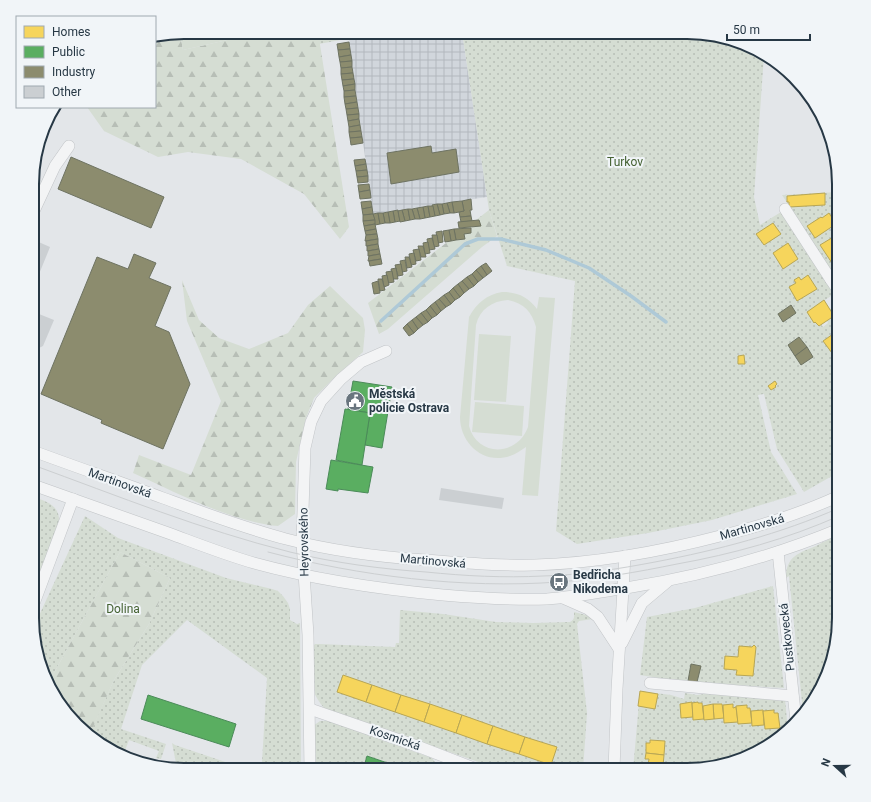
<svg xmlns="http://www.w3.org/2000/svg" width="871" height="802" viewBox="0 0 871 802" font-family="Roboto,sans-serif">
	<style>
		.industrial { fill: url(#industrial-grid) }
		.green { fill: url(#green-dots) }
		.forest { fill: url(#forest-firs) }
		.pitch { fill: #d5ddd3; fill-rule: evenodd }
		.homes { fill: #f6d55c; stroke: #b8a655 }
		.public { fill: #5aae61; stroke: #4b8b59 }
		.industry { fill: #8c8c6e; stroke: #6e7362 }
		.lines { fill: none; stroke-linecap: round; stroke-linejoin: round }
		.stream { stroke: #aec9d7; stroke-width: 3.5 }
		.building { fill: #cbcfd2 }
		.minor-casing { stroke: #c1c4c7; stroke-width: 12 }
		.minor { stroke: #f3f4f5; stroke-width: 11 }
		.tram { stroke: #cccfd1; stroke-width: 1 }
		.labels { text-anchor: middle; stroke-width: 4; stroke-linejoin: round; paint-order: stroke }
		.park-label { font-size: 12px; fill: #456233; stroke: #f1f5f8 }
		.poi-label { font-size: 12px; font-weight: bold; fill: #273845; stroke: #f1f5f8; text-anchor: start }
		.street-label { font-size: 12px; fill: #273845; stroke: #f1f5f8 }
		.rim { fill: none; stroke: #273845; stroke-width: 2 }
	</style>
	<defs>
		<pattern id="industrial-grid" width="8" height="8" patternUnits="userSpaceOnUse"><rect width="8" height="8" fill="#d1d6dc"/><path d="M0 4h8M4 0v8" fill="none" stroke="#b3b8be"/></pattern>
		<pattern id="green-dots" width="8" height="8" patternUnits="userSpaceOnUse"><rect width="8" height="8" fill="#d5ddd3"/><path d="M2 2h.1M6 6h.1" fill="none" stroke="#b7beb6" stroke-width="1.8" stroke-linecap="round"/></pattern>
		<pattern id="forest-firs" width="22" height="20" patternUnits="userSpaceOnUse"><rect width="22" height="20" fill="#d5ddd3"/><path d="M5 1l3.5 6h-7zM16 11l3.5 6h-7z" fill="#b7beb6"/></pattern>
	</defs>
	<rect width="100%" height="100%" fill="#e3e6e9"/>
	<path class="industrial" d="M383 32H462L487 197 373 214 349 42 350 38Z"/>
	<g class="green">
		<path d="M318 32H383L319 44Z"/>
		<path d="M462 32H697L755 48 764 55 754 197 760 225 781 212 834 294 807 312 814 322H815L819 326 821 324 823 327 828 323 827 321 834 316 830 309 839 303V472L804 492 777 449 764 394 758 395 771 452 797 494 712 520 648 533 577 544 556 531 575 281 507 266 489 210Z"/>
		<path d="M839 192V269L837 270 830 269 782 195Z"/>
		<path d="M33 497C47 501 60 506 59 522L33 594Z"/>
		<path d="M85 516 118 538 226 578 272 589 278 591 283 596 288 603 290 609V620L297 624 300 623 301 770H251L262 762 267 678 187 620 142 665 121 729 166 744 161 759 156 758 159 751 129 740 123 756 117 754 90 733 114 680 149 624 170 578 120 552 48 684 43 676 32 628V622L37 620Z"/>
		<path d="M839 535V618L823 685 803 712 789 576 786 578C786 556 799 553 816 546 823 542 831 538 839 535Z"/>
		<path d="M773 586 784 688 704 683 697 684 640 675 647 617 695 608Z"/>
		<path d="M400 610 443 614 496 622 533 623 570 622C575 619 574 617 574 612L586 615 593 619 579 621 577 624 587 713 583 770H515L499 764 493 767 325 709C307 689 311 674 311 649L315 644H319L395 647 396 643H399Z"/>
		<path d="M640 691 671 695 684 699 685 693 697 695 704 694 785 699 788 731 745 759 697 770H633Z"/>
		<path d="M320 721H329L432 758 435 762V768L439 770H312L313 726Z"/>
		<path d="M172 743 175 745 249 770H184L177 768Z"/>
	</g>
	<g class="forest">
		<path d="M263 32H318L349 227 340 239 304 194 241 159 188 152 158 157 104 131 87 107H155V37L180 33 183 50Z"/>
		<path d="M489 210 497 236 482 247 388 329 379 334 368 303Z"/>
		<path d="M182 280 199 320 219 338 249 349 288 333 308 305 330 286 363 318 365 330 363 352 336 376 314 398 306 418 296 462 295 514 278 526C232 522 175 492 133 473L139 455 191 475 221 401 187 321Z"/>
		<path d="M120 552 170 578 149 624 114 680 90 734 70 718 48 684Z"/>
	</g>
	<g class="pitch">
		<path d="M184 32H263L183 50 180 33Z"/>
		<path d="M502 292C518 292 528 297 537 309L539 297 555 298 538 496 522 495 526 447C521 450 516 454 510 456 483 465 460 443 460 417L469 317C477 303 486 295 502 292ZM508 300C524 303 532 312 536 327L528 427C517 457 477 457 469 426L476 325C480 309 492 301 508 300Z"/>
		<path d="M479 334 511 336 506 402 474 400Z"/>
		<path d="M475 402 524 406 522 436 472 432Z"/>
	</g>
	<g class="homes">
		<path d="M825 193V205L789 207V202H787V196Z"/>
		<path d="M829 213 836 224 815 238 807 226 821 217 822 218Z"/>
		<path d="M773 223 781 234 764 245 756 234Z"/>
		<path d="M835 236 839 241V258L838 256 831 261 832 263 820 245Z"/>
		<path d="M788 243 798 259 783 269 773 253Z"/>
		<path d="M808 275 817 289 797 301 789 287 796 283 794 280 799 277 801 280Z"/>
		<path d="M824 300 834 316 819 326 815 322 814 323 807 312Z"/>
		<path d="M839 330V348L832 353 823 341Z"/>
		<path d="M744 355 745 364H738V356Z"/>
		<path d="M775 381 777 384 775 386 776 387 771 390 768 386Z"/>
		<path d="M754 645 756 647 753 676 736 675 737 670 724 669 725 656 738 657 739 646 752 647Z"/>
		<path d="M343 675 372 685 366 702 337 692Z"/>
		<path d="M372 685 401 695 395 712 366 702Z"/>
		<path d="M640 691 658 694 655 709 638 706Z"/>
		<path d="M401 695 430 704 424 722 395 712Z"/>
		<path d="M692 702 693 717 681 718 680 704Z"/>
		<path d="M698 702V703H702L704 719 693 720 692 703Z"/>
		<path d="M430 704 462 715 456 733 424 722Z"/>
		<path d="M713 704H722L724 718 714 719Z"/>
		<path d="M713 704 714 719 704 720 703 706Z"/>
		<path d="M733 704V708L736 707 738 722 724 723 723 705Z"/>
		<path d="M747 705V708H750L752 723 738 724 736 706Z"/>
		<path d="M763 710 764 725 752 726 751 711Z"/>
		<path d="M774 710V713H778L780 728 765 729 763 711Z"/>
		<path d="M462 715 493 726 487 744 456 733Z"/>
		<path d="M493 726 525 737 519 754 487 744Z"/>
		<path d="M525 737 557 747 551 765 519 754Z"/>
		<path d="M650 740 665 741 664 755 646 753V743H650Z"/>
		<path d="M646 753 664 755 663 766 648 765 649 759H645Z"/>
		<path d="M648 765 663 766V770H648Z"/>
	</g>
	<g class="public">
		<path d="M353 381 392 387 382 448 365 445 370 413 348 409Z"/>
		<path d="M345 409 370 413 362 465 336 460Z"/>
		<path d="M331 460 373 467 368 493 338 489V491L326 489Z"/>
		<path d="M148 695 236 724 229 747 141 719Z"/>
		<path d="M367 756 408 770H363Z"/>
	</g>
	<g class="industry">
		<path d="M349 42 350 49 338 50 337 44Z"/>
		<path d="M350 49 351 55 339 57 338 50Z"/>
		<path d="M351 55 352 61 340 62 339 57Z"/>
		<path d="M352 61V67L341 68 340 62Z"/>
		<path d="M352 67 353 73 341 74V68Z"/>
		<path d="M353 73 354 79 342 80 341 74Z"/>
		<path d="M354 79 355 84 343 86 342 80Z"/>
		<path d="M355 84V90L344 91 343 86Z"/>
		<path d="M355 90 356 96 344 97V91Z"/>
		<path d="M356 96 357 102 345 104 344 97Z"/>
		<path d="M357 102 358 108 346 109 345 104Z"/>
		<path d="M358 108 359 114 347 115 346 109Z"/>
		<path d="M359 114V119L348 121 347 115Z"/>
		<path d="M359 119 360 125 349 127 348 121Z"/>
		<path d="M360 125 361 131 349 132V127Z"/>
		<path d="M361 131 362 137 350 138 349 132Z"/>
		<path d="M362 137 363 143 351 145 350 138Z"/>
		<path d="M431 146 432 153 456 149 459 172 391 184 387 153Z"/>
		<path d="M71 157 164 197 151 228 58 189Z"/>
		<path d="M365 159 366 164 355 166 354 160Z"/>
		<path d="M366 164 367 170 356 171 355 166Z"/>
		<path d="M367 170 368 176 357 177 356 171Z"/>
		<path d="M368 176V182L358 183 357 177Z"/>
		<path d="M369 184 370 190 359 192 358 185Z"/>
		<path d="M370 190 371 198 360 199 359 192Z"/>
		<path d="M471 199 472 210H470L471 216 460 217 459 212 464 211 462 201Z"/>
		<path d="M371 201 372 207 362 209 361 202Z"/>
		<path d="M462 201 464 211 454 213 452 202Z"/>
		<path d="M452 202 454 213H450L447 203Z"/>
		<path d="M447 203 450 213 444 214 442 204Z"/>
		<path d="M437 204H442L444 214 440 215Z"/>
		<path d="M437 204 440 215 435 216 432 205Z"/>
		<path d="M428 206 430 217 425 218 423 207Z"/>
		<path d="M428 206H433L435 216 430 217Z"/>
		<path d="M372 207 373 214 363 215 362 209Z"/>
		<path d="M423 207 425 218 420 219 417 208Z"/>
		<path d="M417 208 420 219H415L412 209Z"/>
		<path d="M408 209 410 220 405 221 402 210Z"/>
		<path d="M408 209H412L415 219 410 220Z"/>
		<path d="M398 210 400 221 395 222 393 211Z"/>
		<path d="M402 210 405 221 400 222 398 211Z"/>
		<path d="M393 211 395 222 390 223 388 212Z"/>
		<path d="M388 212 390 223H385L383 213Z"/>
		<path d="M378 213 380 224 375 225 373 214Z"/>
		<path d="M378 213H383L385 223 380 224Z"/>
		<path d="M373 214 375 220 363 221V215Z"/>
		<path d="M471 216 472 221 461 222 460 217Z"/>
		<path d="M375 220V224L364 226 363 221Z"/>
		<path d="M479 220 481 226 459 228 458 222Z"/>
		<path d="M375 224 376 229 365 231 364 226Z"/>
		<path d="M471 228V233L464 234 465 239 456 240 454 229Z"/>
		<path d="M376 229 377 234 366 235 365 231Z"/>
		<path d="M454 229 456 240 451 241 449 230Z"/>
		<path d="M449 230 451 241 445 242 443 231Z"/>
		<path d="M442 231 443 242 438 243 436 232Z"/>
		<path d="M377 234 378 239 365 241 366 235Z"/>
		<path d="M432 235H437L439 246 434 247Z"/>
		<path d="M432 238 435 249 429 250 427 239Z"/>
		<path d="M378 239V244L366 246V241Z"/>
		<path d="M428 242 430 253 425 254 423 243Z"/>
		<path d="M378 244 379 249 367 251V246Z"/>
		<path d="M418 246H423L426 257H421Z"/>
		<path d="M379 249 380 254 368 256V251Z"/>
		<path d="M419 249 421 260 416 261 413 250Z"/>
		<path d="M414 253 416 264 411 265 409 254Z"/>
		<path d="M134 254 156 263 149 278 171 287 155 326 169 332 190 384 163 449 101 423 102 420 41 394 97 257 128 269Z"/>
		<path d="M380 254 381 259 368 261 369 256Z"/>
		<path d="M405 257H409L412 267 407 268Z"/>
		<path d="M381 259 382 264 370 266 369 261Z"/>
		<path d="M405 260 407 271 402 272 400 261Z"/>
		<path d="M486 263 492 271 487 275 481 266Z"/>
		<path d="M401 264 403 275 398 276 395 265Z"/>
		<path d="M481 266 487 275 483 278 476 270Z"/>
		<path d="M396 268 398 279H393L391 269Z"/>
		<path d="M476 270 483 278 478 282 472 274Z"/>
		<path d="M392 271 394 282 388 283 386 272Z"/>
		<path d="M472 274 478 282 474 286 467 277Z"/>
		<path d="M387 275 389 285 384 287 382 276Z"/>
		<path d="M467 277 474 286 469 289 462 281Z"/>
		<path d="M378 279H382L385 290 380 291Z"/>
		<path d="M378 281 380 293 374 294 372 283Z"/>
		<path d="M462 281 469 289 464 293 458 284Z"/>
		<path d="M458 284 464 293 460 297 453 288Z"/>
		<path d="M453 288 460 297 455 300 449 292Z"/>
		<path d="M449 292 455 300 451 304 444 295Z"/>
		<path d="M444 295 451 304 446 307 439 299Z"/>
		<path d="M439 299 446 307 441 311 435 302Z"/>
		<path d="M435 302 441 311 437 315 430 306Z"/>
		<path d="M791 305 796 313 783 322 778 314Z"/>
		<path d="M430 306 437 315 432 318 426 310Z"/>
		<path d="M426 310 432 318 428 322 421 313Z"/>
		<path d="M421 313 428 322 423 325 416 317Z"/>
		<path d="M416 317 423 325 418 329 412 320Z"/>
		<path d="M412 320 418 329 414 333 407 324Z"/>
		<path d="M407 324 414 333 409 336 403 328Z"/>
		<path d="M799 337 807 347 795 356 788 345Z"/>
		<path d="M807 347 813 357 801 365 795 356Z"/>
		<path d="M691 664 701 666 697 682 688 681Z"/>
	</g>
	<g class="lines">
		<path class="stream" d="M381 321 465 244 478 239H501L546 250 589 268 631 296 666 322"/>
	</g>
	<g class="building">
		<path d="M34 240 50 247 35 284 34 283Z"/>
		<path d="M34 312 54 320 43 346 37 349 34 348Z"/>
		<path d="M441 488 504 498 502 509 439 500Z"/>
	</g>
	<g class="lines">
		<defs>
			<g id="minor">
				<path d="M35 209 55 166 69 146"/>
				<path d="M785 209 831 280"/>
				<path d="M839 275 831 280 839 292"/>
				<path d="M33 451C76 467 120 482 163 498 204 513 244 528 286 539 332 551 379 557 426 560 462 563 499 566 535 565 598 563 663 551 724 535 764 525 802 513 839 496"/>
				<path d="M33 485C79 501 125 518 171 534 198 544 226 555 254 563 316 580 379 589 443 595 478 598 513 600 547 599 574 597 600 592 626 588 701 576 769 558 839 529"/>
				<path d="M778 552 796 721"/>
				<path d="M563 598 588 609 598 617 619 649"/>
				<path d="M32 605 35 601 73 499"/>
				<path d="M622 643 642 603 667 582"/>
				<path d="M650 683 793 696"/>
				<path d="M310 709 417 746 479 770"/>
				<path d="M310 770 308 635 302 542 305 448 311 422 321 401 341 379 361 362 386 351"/>
				<path d="M614 770 617 689 625 556"/>
			</g>
		</defs>
		<use href="#minor" class="minor-casing"/>
		<use href="#minor" class="minor"/>
		<g class="tram">
			<path d="M33 465C118 496 202 530 290 552 335 563 381 569 426 572 465 576 504 578 543 576 581 575 618 569 655 562 718 550 780 534 839 508"/>
			<path d="M268 552C359 576 463 589 558 582 598 579 638 572 677 564 733 554 787 539 839 516"/>
		</g>
	</g>
	<defs>
		<symbol id="civic-disc" viewBox="-11 -11 22 22"><circle r="9.5" fill="#69757e" stroke="#f1f5f8"/><path d="M-.6-6.5H3V-4.5H.6V-3L4-1V1h2V6H-6V1h2V-1L-.6-3ZM-1.2 2.5V6h2.4V2.5Z" fill="#fff"/></symbol>
		<symbol id="bus-disc" viewBox="-11 -11 22 22"><circle r="9.5" fill="#69757e" stroke="#f1f5f8"/><path d="M-5-6H5V4H4V6H2V4H-2V6H-4V4H-5ZM-3.5-4V0h7V-4ZM-3.5 1.2v1.5H-2V1.2ZM2 1.2v1.5H3.5V1.2Z" fill="#fff"/></symbol>
	</defs>
	<g fill-rule="evenodd">
		<use href="#civic-disc" x="344" y="390" width="22" height="22"/>
		<use href="#bus-disc" x="548" y="571" width="22" height="22"/>
	</g>
	<g class="labels">
		<g class="park-label">
			<text x="625" y="166">Turkov</text>
			<text x="123" y="613">Dolina</text>
		</g>
		<g class="poi-label">
			<text x="369" y="398">Městská<tspan x="369" dy="14">policie Ostrava</tspan></text>
			<text x="573" y="579">Bedřicha<tspan x="573" dy="14">Nikodema</tspan></text>
		</g>
		<g class="street-label">
			<text transform="translate(120 483) rotate(20)" y="4">Martinovská</text>
			<text transform="translate(752 527) rotate(-16)" y="4">Martinovská</text>
			<text transform="translate(304 542) rotate(-91)" y="4">Heyrovského</text>
			<text transform="translate(433 561) rotate(5)" y="4">Martinovská</text>
			<text transform="translate(787 637) rotate(-96)" y="4">Pustkovecká</text>
			<text transform="translate(395 738) rotate(19)" y="4">Kosmická</text>
		</g>
	</g>
	<path d="M0 0H871V802H0ZM184 39H687A145 145 0 0 1 832 184V618A145 145 0 0 1 687 763H184A145 145 0 0 1 39 618V184A145 145 0 0 1 184 39Z" fill="#f1f5f8" fill-rule="evenodd"/>
	<path class="rim" d="M184 39H687A145 145 0 0 1 832 184V618A145 145 0 0 1 687 763H184A145 145 0 0 1 39 618V184A145 145 0 0 1 184 39Z"/>
	<rect x="16" y="16" width="140" height="92" fill="#f1f5f8" stroke="#a0a9b0"/>
	<rect x="24" y="26" width="20" height="12" fill="#f6d55c" stroke="#a0a9b0"/>
	<text x="52" y="36" font-size="12" fill="#273845">Homes</text>
	<rect x="24" y="46" width="20" height="12" fill="#5aae61" stroke="#a0a9b0"/>
	<text x="52" y="56" font-size="12" fill="#273845">Public</text>
	<rect x="24" y="66" width="20" height="12" fill="#8c8c6e" stroke="#a0a9b0"/>
	<text x="52" y="76" font-size="12" fill="#273845">Industry</text>
	<rect x="24" y="86" width="20" height="12" fill="#cbcfd2" stroke="#a0a9b0"/>
	<text x="52" y="96" font-size="12" fill="#273845">Other</text>
	<g transform="translate(835 766) rotate(291)" stroke="#f1f5f8" stroke-width="3" paint-order="stroke">
	<path d="M0-3L7 15L0 10L-7 15Z" fill="#273845"/>
	<text y="-6" font-size="11" font-weight="bold" text-anchor="middle" fill="#273845">N</text>
	</g>
	<path d="M727 34v6h83v-6" fill="none" stroke="#273845" stroke-width="2"/>
	<text x="733" y="34" font-size="12" fill="#273845" stroke="#f1f5f8" stroke-width="3" paint-order="stroke">50 m</text>
</svg>
